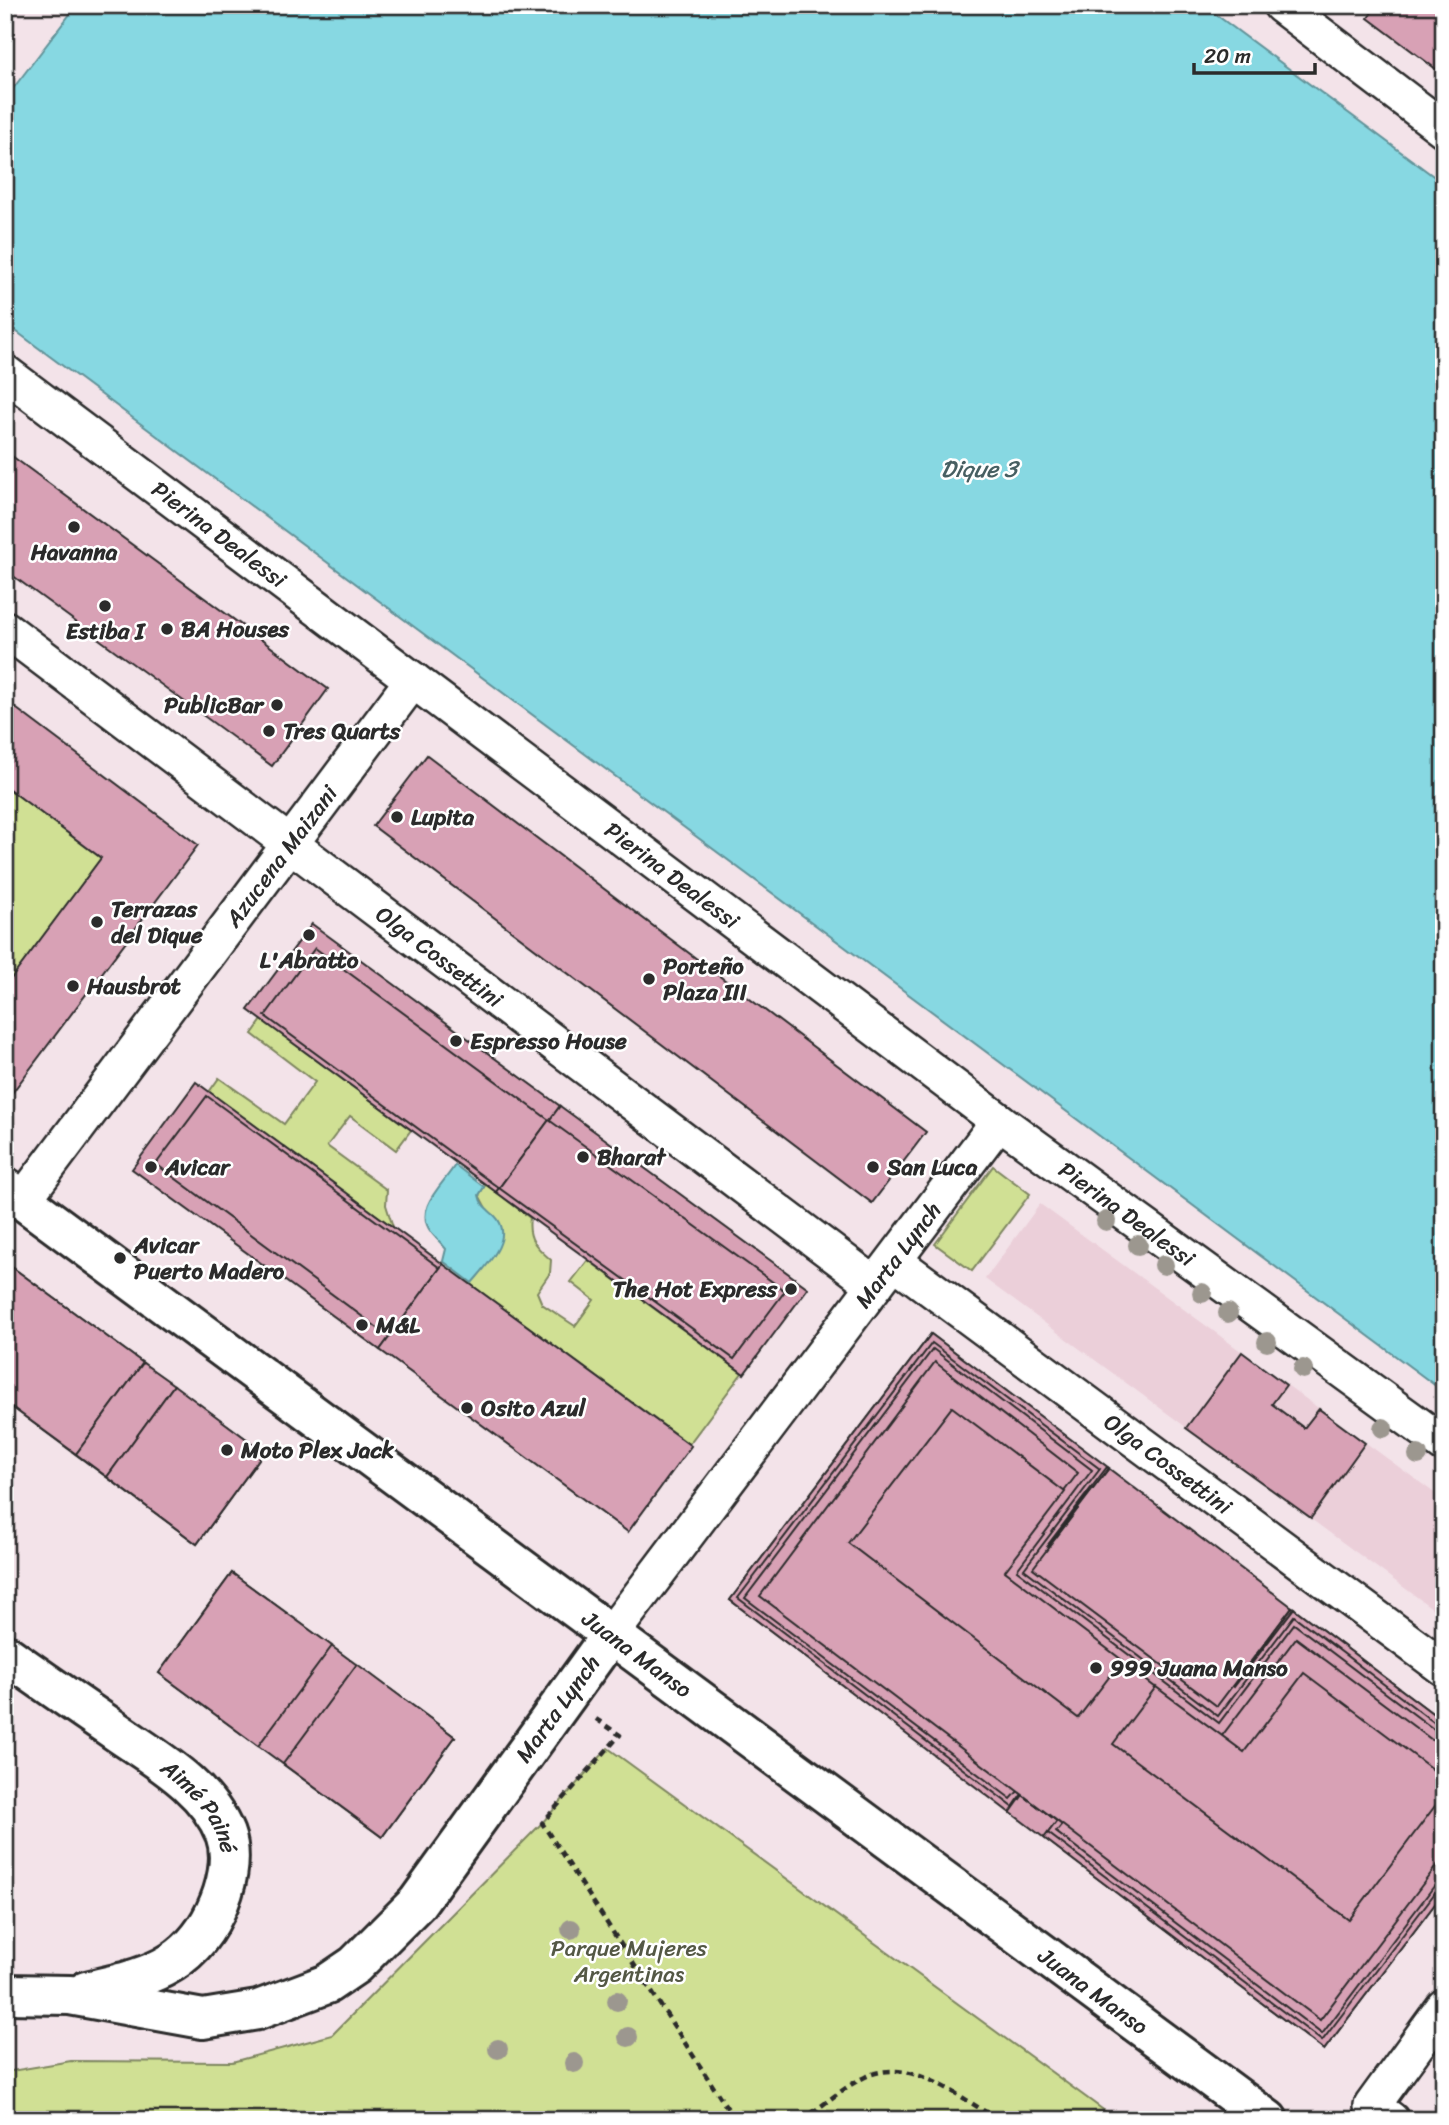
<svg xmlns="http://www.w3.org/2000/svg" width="1449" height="2125" viewBox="0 0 1449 2125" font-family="Sriracha,sans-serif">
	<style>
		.built { fill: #ebcfd9 }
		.green { fill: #d0e094; stroke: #7e8660; stroke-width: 2 }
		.water { fill: #87d8e2; stroke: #629399; stroke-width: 2 }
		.building { fill: #d8a1b5; stroke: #2b2b2b; stroke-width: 2 }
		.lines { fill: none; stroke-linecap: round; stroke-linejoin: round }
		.street-casing { stroke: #2b2b2b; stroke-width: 40 }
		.secondary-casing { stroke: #2b2b2b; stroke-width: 44 }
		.path { stroke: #2b2b2b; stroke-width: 4.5; stroke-dasharray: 7 5; stroke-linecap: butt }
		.street { stroke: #fff; stroke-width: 35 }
		.secondary { stroke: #fff; stroke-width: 38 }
		.tree { fill: #9c978f }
		.poi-dot { fill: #2b2b2b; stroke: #fff; stroke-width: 2.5 }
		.labels { text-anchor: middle; stroke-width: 5; stroke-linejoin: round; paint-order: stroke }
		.street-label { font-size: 23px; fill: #2b2b2b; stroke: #fff }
		.poi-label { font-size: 23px; font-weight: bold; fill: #2b2b2b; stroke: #fff; text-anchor: start }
		.park-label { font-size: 23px; fill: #545845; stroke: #fff }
		.water-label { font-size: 24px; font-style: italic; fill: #475f62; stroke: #fff }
	</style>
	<rect width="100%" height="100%" fill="#f3e3e9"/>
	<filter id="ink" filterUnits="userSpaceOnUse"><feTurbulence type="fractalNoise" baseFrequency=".0143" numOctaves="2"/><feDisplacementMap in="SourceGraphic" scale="14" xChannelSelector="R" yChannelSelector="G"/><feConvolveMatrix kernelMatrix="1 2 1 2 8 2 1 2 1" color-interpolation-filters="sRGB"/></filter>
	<g filter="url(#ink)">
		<path class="built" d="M1040 1204 1444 1500V1617L985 1279Z"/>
		<g class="green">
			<path d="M5 786 101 858 5 987Z"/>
			<path d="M262 1020 411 1130 396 1150 350 1116 327 1146 387 1190 386 1205 393 1227 209 1092 219 1078 284 1124 315 1082 252 1034Z"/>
			<path d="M993 1166 1030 1194 972 1271 935 1244Z"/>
			<path d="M486 1184 530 1218C527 1239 536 1247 551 1260L550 1273 537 1292 542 1304 575 1326 594 1300 571 1282 588 1260 742 1373 689 1444 470 1284 495 1253 486 1208 479 1195Z"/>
			<path d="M608 1748 1117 2120H5V2072L71 2061 232 2062 332 2035 542 1823Z"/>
		</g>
		<g class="water">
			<path d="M77 5H1203L1444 184V1392L5 323V99Z"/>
			<path d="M455 1165 484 1187 479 1195C481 1206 488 1209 495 1216 516 1237 486 1266 472 1283L443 1261 446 1249C441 1243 436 1238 431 1232 413 1208 443 1185 455 1165Z"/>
		</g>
		<g class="building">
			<path d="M1377 5H1444V75L1368 18Z"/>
			<path d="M5 451 328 689 272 766 5 570Z"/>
			<path d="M5 700 198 845 12 1093 5 1089V987L101 858 5 786Z"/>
			<path d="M427 755 926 1132 872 1203 373 826Z"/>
			<path d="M312 924 560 1106 496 1192 248 1010Z"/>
			<path d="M315 948 549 1120 499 1188 265 1016Z"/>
			<path d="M196 1082 443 1264 380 1350 132 1169Z"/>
			<path d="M207 1096 440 1268 390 1337 156 1164Z"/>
			<path d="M560 1106 808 1288 744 1374 496 1192Z"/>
			<path d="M549 1120 785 1291 734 1359 499 1188Z"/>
			<path d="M5 1262 264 1452 197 1544 5 1402Z"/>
			<path d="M5 1262 143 1363 76 1454 5 1402Z"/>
			<path d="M443 1264 691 1446 628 1532 380 1350Z"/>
			<path d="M931 1334 1444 1722V1892L1324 2050 730 1600Z"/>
			<path d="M931 1334 1109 1468 1033 1568 1217 1706 1292 1607 1444 1722V1892L1324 2050 1044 1838 1057 1821 1023 1795 1010 1813 730 1600Z"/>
			<path d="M932 1343 1100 1469 1024 1569 1218 1716 1294 1616 1444 1730V1881L1322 2041 1048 1833 1057 1821 1022 1794 1013 1807 738 1598Z"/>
			<path d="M933 1349 1092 1470 1017 1570 1219 1723 1294 1624 1444 1737V1873L1322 2034 1056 1832 1062 1825 1018 1791 1011 1799 745 1598Z"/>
			<path d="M1242 1352 1286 1385 1272 1404 1304 1428 1319 1409 1365 1443 1311 1518 1186 1428Z"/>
			<path d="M935 1362 1078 1473 1003 1572 1221 1737 1296 1638 1444 1749V1856L1320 2020 760 1596Z"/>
			<path d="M143 1363 174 1385 107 1477 76 1454Z"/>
			<path d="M174 1385 264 1452 197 1544 107 1477Z"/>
			<path d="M952 1407 1065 1492 1005 1571 1122 1660 1078 1718 848 1543Z"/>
			<path d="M1107 1467 1109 1468 1048 1547 1047 1546Z"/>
			<path d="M232 1573 455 1737 382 1837 159 1673Z"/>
			<path d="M232 1573 332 1646 258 1746 159 1673Z"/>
			<path d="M1292 1607 1294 1608 1234 1687 1233 1686Z"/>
			<path d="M357 1664 455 1737 382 1837 283 1764Z"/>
			<path d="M1304 1673 1444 1778V1794L1349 1920 1113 1744 1156 1687 1244 1752Z"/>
		</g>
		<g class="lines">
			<defs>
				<g id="street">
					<path d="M1281 5 1444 129"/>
					<path id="s1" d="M5 373 999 1121 1444 1444"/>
					<path id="s2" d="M5 629 875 1285"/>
					<path id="s3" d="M23 1200 413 680"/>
					<path id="s4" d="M894 1261 1444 1668"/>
					<path id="s5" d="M612 1633 999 1121"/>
					<path d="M1391 2120 1372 2106 1444 2007"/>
				</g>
				<g id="secondary">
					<path id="s6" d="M5 1187 1268 2120"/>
					<path id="s7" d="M5 1654C40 1679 75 1703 110 1727 152 1757 205 1784 225 1834 234 1858 226 1889 215 1912 188 1969 144 1978 86 1991"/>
					<path id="s8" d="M5 1994 70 1995 203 2019 258 2010 327 1984 355 1965 417 1903 612 1633"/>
				</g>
			</defs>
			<use href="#street" class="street-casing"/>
			<use href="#secondary" class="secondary-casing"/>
			<g class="path">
				<path d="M596 1719 620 1735 542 1823 735 2120"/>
				<path d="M802 2120C823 2106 843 2087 865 2077 911 2055 960 2098 999 2120"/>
			</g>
			<use href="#street" class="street"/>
			<use href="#secondary" class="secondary"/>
		</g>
		<g class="tree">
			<circle cx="1106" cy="1221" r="10"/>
			<circle cx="1138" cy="1245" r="10"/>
			<circle cx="1164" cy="1265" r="10"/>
			<circle cx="1202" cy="1293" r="10"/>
			<circle cx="1228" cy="1313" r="10"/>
			<circle cx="1267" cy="1342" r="10"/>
			<circle cx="1303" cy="1369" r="10"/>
			<circle cx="1383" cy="1428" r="10"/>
			<circle cx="1418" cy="1455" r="10"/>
			<circle cx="571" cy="1929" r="10"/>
			<circle cx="617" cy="2001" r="10"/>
			<circle cx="628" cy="2037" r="10"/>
			<circle cx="498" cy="2049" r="10"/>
			<circle cx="574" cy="2063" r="10"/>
		</g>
	</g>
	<g class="poi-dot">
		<circle cx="74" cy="527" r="7"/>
		<circle cx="105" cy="606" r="7"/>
		<circle cx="167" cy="629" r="7"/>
		<circle cx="277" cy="705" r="7"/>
		<circle cx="269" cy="731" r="7"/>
		<circle cx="397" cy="817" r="7"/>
		<circle cx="97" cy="922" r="7"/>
		<circle cx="309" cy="935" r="7"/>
		<circle cx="649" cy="979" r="7"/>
		<circle cx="73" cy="986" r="7"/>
		<circle cx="456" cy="1041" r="7"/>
		<circle cx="583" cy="1157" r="7"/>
		<circle cx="151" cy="1167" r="7"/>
		<circle cx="873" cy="1167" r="7"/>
		<circle cx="120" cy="1258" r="7"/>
		<circle cx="791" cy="1289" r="7"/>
		<circle cx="362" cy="1325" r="7"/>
		<circle cx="467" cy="1408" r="7"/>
		<circle cx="227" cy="1450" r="7"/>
		<circle cx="1096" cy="1668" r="7"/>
	</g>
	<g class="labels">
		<g class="street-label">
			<text dy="8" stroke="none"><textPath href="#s1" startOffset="268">Pierina Dealessi</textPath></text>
			<text dy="8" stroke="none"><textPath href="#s3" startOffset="430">Azucena Maizani</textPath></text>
			<text dy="8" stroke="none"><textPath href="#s1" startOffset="835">Pierina Dealessi</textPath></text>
			<text dy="8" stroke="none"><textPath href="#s2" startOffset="544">Olga Cossettini</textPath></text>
			<text dy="8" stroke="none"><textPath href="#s1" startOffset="1402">Pierina Dealessi</textPath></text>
			<text dy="8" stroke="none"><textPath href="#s5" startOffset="474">Marta Lynch</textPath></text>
			<text dy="8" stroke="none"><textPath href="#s4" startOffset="341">Olga Cossettini</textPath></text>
			<text dy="8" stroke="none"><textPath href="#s6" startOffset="786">Juana Manso</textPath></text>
			<text dy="8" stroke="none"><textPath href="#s8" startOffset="691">Marta Lynch</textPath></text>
			<text dy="8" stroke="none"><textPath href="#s7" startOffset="250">Aimé Painé</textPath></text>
			<text dy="8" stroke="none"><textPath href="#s6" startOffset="1353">Juana Manso</textPath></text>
		</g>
		<g class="poi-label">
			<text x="74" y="560" text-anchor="middle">Havanna</text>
			<text x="181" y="637">BA Houses</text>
			<text x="105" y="639" text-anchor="middle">Estiba I</text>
			<text x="263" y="713" text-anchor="end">PublicBar</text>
			<text x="283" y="739">Tres Quarts</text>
			<text x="411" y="825">Lupita</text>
			<text x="111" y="917">Terrazas<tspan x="111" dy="26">del Dique</tspan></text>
			<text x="309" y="968" text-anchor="middle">L'Abratto</text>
			<text x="663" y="974">Porteño<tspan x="663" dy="26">Plaza III</tspan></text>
			<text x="87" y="994">Hausbrot</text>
			<text x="470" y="1049">Espresso House</text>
			<text x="597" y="1165">Bharat</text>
			<text x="165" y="1175">Avicar</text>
			<text x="887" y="1175">San Luca</text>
			<text x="134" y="1253">Avicar<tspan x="134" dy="26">Puerto Madero</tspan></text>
			<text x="777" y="1297" text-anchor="end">The Hot Express</text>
			<text x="376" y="1333">M&amp;L</text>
			<text x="481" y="1416">Osito Azul</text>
			<text x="241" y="1458">Moto Plex Jack</text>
			<text x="1110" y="1676">999 Juana Manso</text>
		</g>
		<g class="park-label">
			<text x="629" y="1956">Parque Mujeres<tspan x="629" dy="26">Argentinas</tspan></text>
		</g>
		<g class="water-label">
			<text x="979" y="477">Dique 3</text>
		</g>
	</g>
	<rect width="1449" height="2125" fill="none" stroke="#fff" stroke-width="28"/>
	<rect x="14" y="14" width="1421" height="2097" fill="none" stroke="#2b2b2b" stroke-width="2.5" filter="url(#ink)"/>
	<path d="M1194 63v10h121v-10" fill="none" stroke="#2b2b2b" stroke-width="3.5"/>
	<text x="1204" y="63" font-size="21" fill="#2b2b2b" stroke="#ffffff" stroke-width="5" paint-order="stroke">20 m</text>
</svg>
